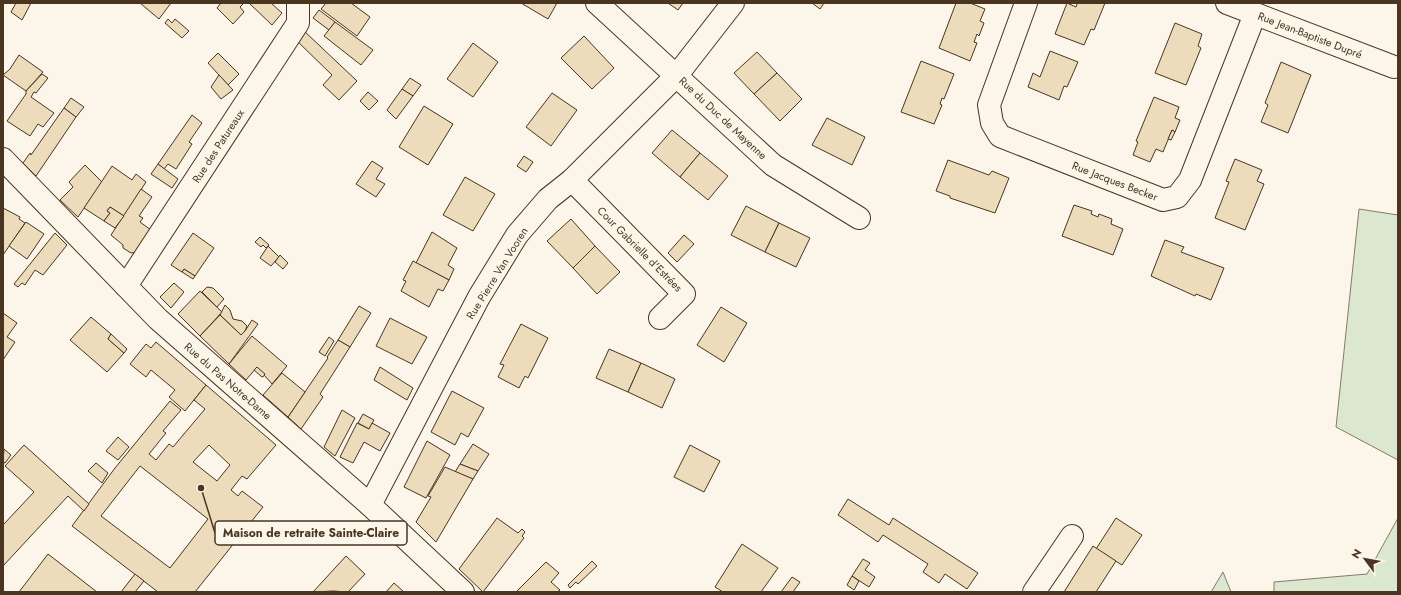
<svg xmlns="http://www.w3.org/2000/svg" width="1401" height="595" viewBox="0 0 1401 595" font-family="Jost,sans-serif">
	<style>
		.green { fill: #dce7d0; stroke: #887966 }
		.building { fill: #ecdcbc; stroke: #4a3520; fill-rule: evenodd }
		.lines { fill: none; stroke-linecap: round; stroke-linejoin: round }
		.minor-casing { stroke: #4a3520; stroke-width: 24 }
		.minor { stroke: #fbf6e9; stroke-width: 22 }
		.labels { text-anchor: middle; stroke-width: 3; stroke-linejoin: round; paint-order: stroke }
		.street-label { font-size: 11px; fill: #4a3520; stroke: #fbf6e9 }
		.leader { fill: none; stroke: #4a3520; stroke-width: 1.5 }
		.callout-dot { fill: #4a3520; stroke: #fbf6e9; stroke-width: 1.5 }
		.callout { fill: #fbf6e9; stroke: #4a3520; stroke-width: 1.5 }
		.callout-label { font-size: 12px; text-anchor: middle; font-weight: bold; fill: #4a3520 }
	</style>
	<rect width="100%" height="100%" fill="#fbf6e9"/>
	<g class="green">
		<path d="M1359 209 1398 215V460L1336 427Z"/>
		<path d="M1398 518V592H1274V582L1367 574Z"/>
		<path d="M1223 572 1231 592H1211Z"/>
	</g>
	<g class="building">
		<path d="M31 3 22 20 11 12 16 3Z"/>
		<path d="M140 3H171L159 19Z"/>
		<path d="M221 3H244L240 7 244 12 233 24 217 8Z"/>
		<path d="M249 3H271L282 13 272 25Z"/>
		<path d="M326 3H351L370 17 357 36 321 9Z"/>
		<path d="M521 3H557L548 19Z"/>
		<path d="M668 3H683L678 10Z"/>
		<path d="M812 3H824L820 9Z"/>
		<path d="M956 3H970L985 9 980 21 984 23 979 36 977 34 974 42 977 43 970 61 939 48Z"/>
		<path d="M1067 3 1076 7 1077 4 1076 3H1105L1094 30 1091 29 1084 45 1055 34Z"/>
		<path d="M319 10 335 22 329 30 313 18Z"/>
		<path d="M168 19 172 23 175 19 189 31 182 38 165 23Z"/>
		<path d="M335 22 373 50 361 65 324 36Z"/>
		<path d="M1175 23 1202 34 1198 46 1201 48 1186 85 1155 73Z"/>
		<path d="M303 30 357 81 339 100 323 85 332 75 295 39Z"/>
		<path d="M584 36 614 68 592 89 561 58Z"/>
		<path d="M473 43 498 62 473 97 447 79Z"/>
		<path d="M1050 51 1078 62 1067 87 1064 86 1059 100 1028 87 1033 73 1040 77Z"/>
		<path d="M757 52 777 73 754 94 734 73Z"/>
		<path d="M218 53 239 74 228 85 208 63Z"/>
		<path d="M19 55 43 72 26 91 3 75 10 69Z"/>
		<path d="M921 61 954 74 944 99 942 98 940 104 942 105 934 124 901 112Z"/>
		<path d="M1281 62 1311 75 1288 133 1261 122 1268 105 1265 103Z"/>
		<path d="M777 73 802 99 780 121 754 94Z"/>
		<path d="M42 74 48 78 36 93 34 92 31 97 54 113 43 127 38 124 30 136 7 121 26 94V91Z"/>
		<path d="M219 75 233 90 221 99 211 87Z"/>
		<path d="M410 78 421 85 413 96 402 89Z"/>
		<path d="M402 89 413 96 396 119 387 110Z"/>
		<path d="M368 92 378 101 369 110 360 101Z"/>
		<path d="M552 93 577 110 551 146 526 127Z"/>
		<path d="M1154 97 1179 107 1175 118 1180 120 1175 132 1172 130 1163 152 1156 149 1150 162 1133 155 1138 142 1136 141Z"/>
		<path d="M71 98 84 107 76 117 64 108Z"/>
		<path d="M424 106 453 124 428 165 399 147Z"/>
		<path d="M64 108 76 117 36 176 23 163 30 153 31 155Z"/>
		<path d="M192 115 202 123 189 142 192 144 176 169 168 164 164 169 158 164Z"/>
		<path d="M827 118 865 137 852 165 812 145Z"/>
		<path d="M672 130 700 153 680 177 652 153Z"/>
		<path d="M1172 130 1175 132 1171 140 1168 139Z"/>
		<path d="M700 153 728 176 708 200 680 177Z"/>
		<path d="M524 156 533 162 526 172 517 166Z"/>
		<path d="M1235 159 1262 170 1257 181 1264 184 1245 230 1215 218 1229 182 1226 181Z"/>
		<path d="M948 160 989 175 992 171 1009 178 995 213 950 198V196L936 191Z"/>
		<path d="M372 161 383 168 376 179 385 184 376 197 356 184Z"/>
		<path d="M158 164 178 179 172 188 151 174Z"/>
		<path d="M85 165 102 182 78 217 60 200 73 187 69 182Z"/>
		<path d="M112 166 132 180 136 174 146 182 124 216 110 207 107 211 110 213 104 221 84 208Z"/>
		<path d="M465 177 495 194 473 231 443 215Z"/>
		<path d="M141 189 152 197 139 216 143 218 140 222 151 230 137 252 131 253 123 248V245L111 235Z"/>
		<path d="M1074 205 1092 211 1091 214 1098 217 1099 214 1112 219 1111 224 1123 229 1113 255 1062 236Z"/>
		<path d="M746 206 779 223 765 252 731 235Z"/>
		<path d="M110 207 124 216 115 228 104 221 110 213 107 211Z"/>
		<path d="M3 208 20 217 19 219 25 223 3 255Z"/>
		<path d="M571 219 595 246 573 268 547 241Z"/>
		<path d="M26 222 44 234 27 259 9 246Z"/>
		<path d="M779 223 810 238 796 267 765 252Z"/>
		<path d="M432 232 457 248 448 265 454 269 449 280 416 263Z"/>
		<path d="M55 233 67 245 43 275 35 270 25 285 22 283 18 287 14 284Z"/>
		<path d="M193 233 214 248 195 276 184 269 182 272 171 265Z"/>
		<path d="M684 235 694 244 677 262 668 253Z"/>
		<path d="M260 237 269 245 266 248 263 245 261 247 255 242Z"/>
		<path d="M1165 240 1184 247 1181 252 1224 268 1211 300 1196 294 1195 296 1151 276Z"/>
		<path d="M268 246 279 257 271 266 260 258Z"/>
		<path d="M595 246 620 272 597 294 573 268Z"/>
		<path d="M280 255 288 263 283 269 275 262Z"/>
		<path d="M413 261 449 280 443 291 438 289 429 307 401 291 406 281 403 280Z"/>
		<path d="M184 269 195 276 193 279 182 272Z"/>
		<path d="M174 283 184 292 171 308 160 297Z"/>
		<path d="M207 287 213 288 224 299 217 307 202 292Z"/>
		<path d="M200 291 222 312 200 336 178 314Z"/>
		<path d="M225 305 230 310 233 319 242 321 247 326 245 331 241 335 220 315Z"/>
		<path d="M359 306 371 313 350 347 338 340Z"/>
		<path d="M721 307 747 323 724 362 697 345Z"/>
		<path d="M3 313 17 323 7 337 15 342 3 360Z"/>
		<path d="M220 315 241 335 245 331 252 320 258 324 229 364 200 336Z"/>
		<path d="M91 317 111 334 108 339 124 353 107 372 70 340Z"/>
		<path d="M390 318 427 337 412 364 376 346Z"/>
		<path d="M521 324 548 338 528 378 525 376 519 388 498 377 504 365 500 364Z"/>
		<path d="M111 334 127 349 124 353 108 339Z"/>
		<path d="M252 336 287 366 272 384 257 367 246 380 229 364Z"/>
		<path d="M329 337 334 341 325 356 319 352Z"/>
		<path d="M338 340 350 347 320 394 323 397 301 429 288 417 328 358 327 357Z"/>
		<path d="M156 342 206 385 185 411 169 397 175 390 151 370 146 377 130 364 146 344 151 348Z"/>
		<path d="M609 349 641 363 628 392 596 378Z"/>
		<path d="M641 363 675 379 662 408 628 392Z"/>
		<path d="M257 367 265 374 264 376 262 377 254 370Z"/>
		<path d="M380 367 413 388 407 400 374 380Z"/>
		<path d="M282 373 305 392 288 417 263 395Z"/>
		<path d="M206 385 276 445 247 479 242 476 231 490 238 496 242 491 263 507 195 592H158L72 526 115 468 170 401 181 410 163 431 166 433 149 454 156 460 169 444 173 447 205 409 194 400ZM209 445 230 465 217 481 193 462ZM140 466 208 519 170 568 101 516Z"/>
		<path d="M452 391 484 408 468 437 461 433 455 445 431 432Z"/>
		<path d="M342 410 355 418 335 456 324 447Z"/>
		<path d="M363 414 374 420 369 429 358 423Z"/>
		<path d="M357 423 369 429 372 423 390 433 380 451 364 442 353 463 340 457Z"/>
		<path d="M118 437 129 447 118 460 106 451Z"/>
		<path d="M427 441 450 455 426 498 404 487Z"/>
		<path d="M473 444 489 454 478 471 460 464Z"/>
		<path d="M24 445 89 504 84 511 68 496 3 566V525L34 492 5 466Z"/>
		<path d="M690 445 720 461 704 492 674 477Z"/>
		<path d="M4 449 11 455 5 463 3 462Z"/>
		<path d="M96 463 108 473 102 483 88 471Z"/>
		<path d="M460 464 478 471 473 479 455 472Z"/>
		<path d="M445 467 473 479 436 542 416 522 431 497 428 496Z"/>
		<path d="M848 499 889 525 893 518 978 573 967 589 945 574 939 583 923 572 928 564 883 535 878 542 838 515Z"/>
		<path d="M497 518 518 533 522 529 525 532 522 536 524 538 483 592 459 569Z"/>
		<path d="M1116 518 1142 535 1122 565 1096 549Z"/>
		<path d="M742 544 778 568 761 592H723L715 587Z"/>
		<path d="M1093 546 1116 561 1096 592H1064Z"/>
		<path d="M48 554 97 592H19Z"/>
		<path d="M346 556 365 574 348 592 333 591 313 592Z"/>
		<path d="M863 559 870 563 865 570 875 577 869 587 852 576Z"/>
		<path d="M592 561 597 566 578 584 576 582 570 588 568 585Z"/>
		<path d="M546 562 559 573 551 582 560 590 557 592H516Z"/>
		<path d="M135 574 144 581 135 592H121Z"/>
		<path d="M852 576 859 581 854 590 847 585Z"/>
		<path d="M792 577 800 582 793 592H781Z"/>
		<path d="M394 583 404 592H386Z"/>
	</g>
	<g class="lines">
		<defs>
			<g id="minor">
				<path d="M597 3 773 165 859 218"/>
				<path d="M1026 3 989 105 992 123 1000 136 1163 200 1177 197 1190 180 1255 14"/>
				<path d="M1227 3 1394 67"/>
				<path d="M3 159 158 319 370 505 463 592"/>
				<path d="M572 180 684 294 660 318"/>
				<path d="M126 286 298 23V3"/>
				<path d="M370 505 479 297 517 235 548 199 572 180 677 75 733 3"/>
				<path d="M1034 592 1072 536"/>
			</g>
		</defs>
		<use href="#minor" class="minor-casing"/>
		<use href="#minor" class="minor"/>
	</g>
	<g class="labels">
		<g class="street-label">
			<text transform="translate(1310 35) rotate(21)" y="4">Rue Jean-Baptiste Dupré</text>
			<text transform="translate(723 118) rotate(43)" y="4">Rue du Duc de Mayenne</text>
			<text transform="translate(218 146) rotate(-57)" y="4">Rue des Patureaux</text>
			<text transform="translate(1115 181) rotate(21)" y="4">Rue Jacques Becker</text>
			<text transform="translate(640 249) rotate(45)" y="4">Cour Gabrielle d'Estrées</text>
			<text transform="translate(497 273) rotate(-58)" y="4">Rue Pierre Van Vooren</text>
			<text transform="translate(228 381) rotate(41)" y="4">Rue du Pas Notre-Dame</text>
		</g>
	</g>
	<path class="leader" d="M201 488L215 533"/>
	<circle class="callout-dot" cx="201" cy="488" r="4"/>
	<rect class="callout" x="215" y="521" width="192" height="24" rx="4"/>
	<g class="callout-label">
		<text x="311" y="537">Maison de retraite Sainte-Claire</text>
	</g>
	<rect width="1401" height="595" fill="none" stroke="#4a3520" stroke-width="8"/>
	<g transform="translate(1365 559) rotate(302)" stroke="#fbf6e9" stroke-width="3" paint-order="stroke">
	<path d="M0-3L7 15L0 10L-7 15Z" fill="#4a3520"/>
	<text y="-6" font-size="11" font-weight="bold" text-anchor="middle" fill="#4a3520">N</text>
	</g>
</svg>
